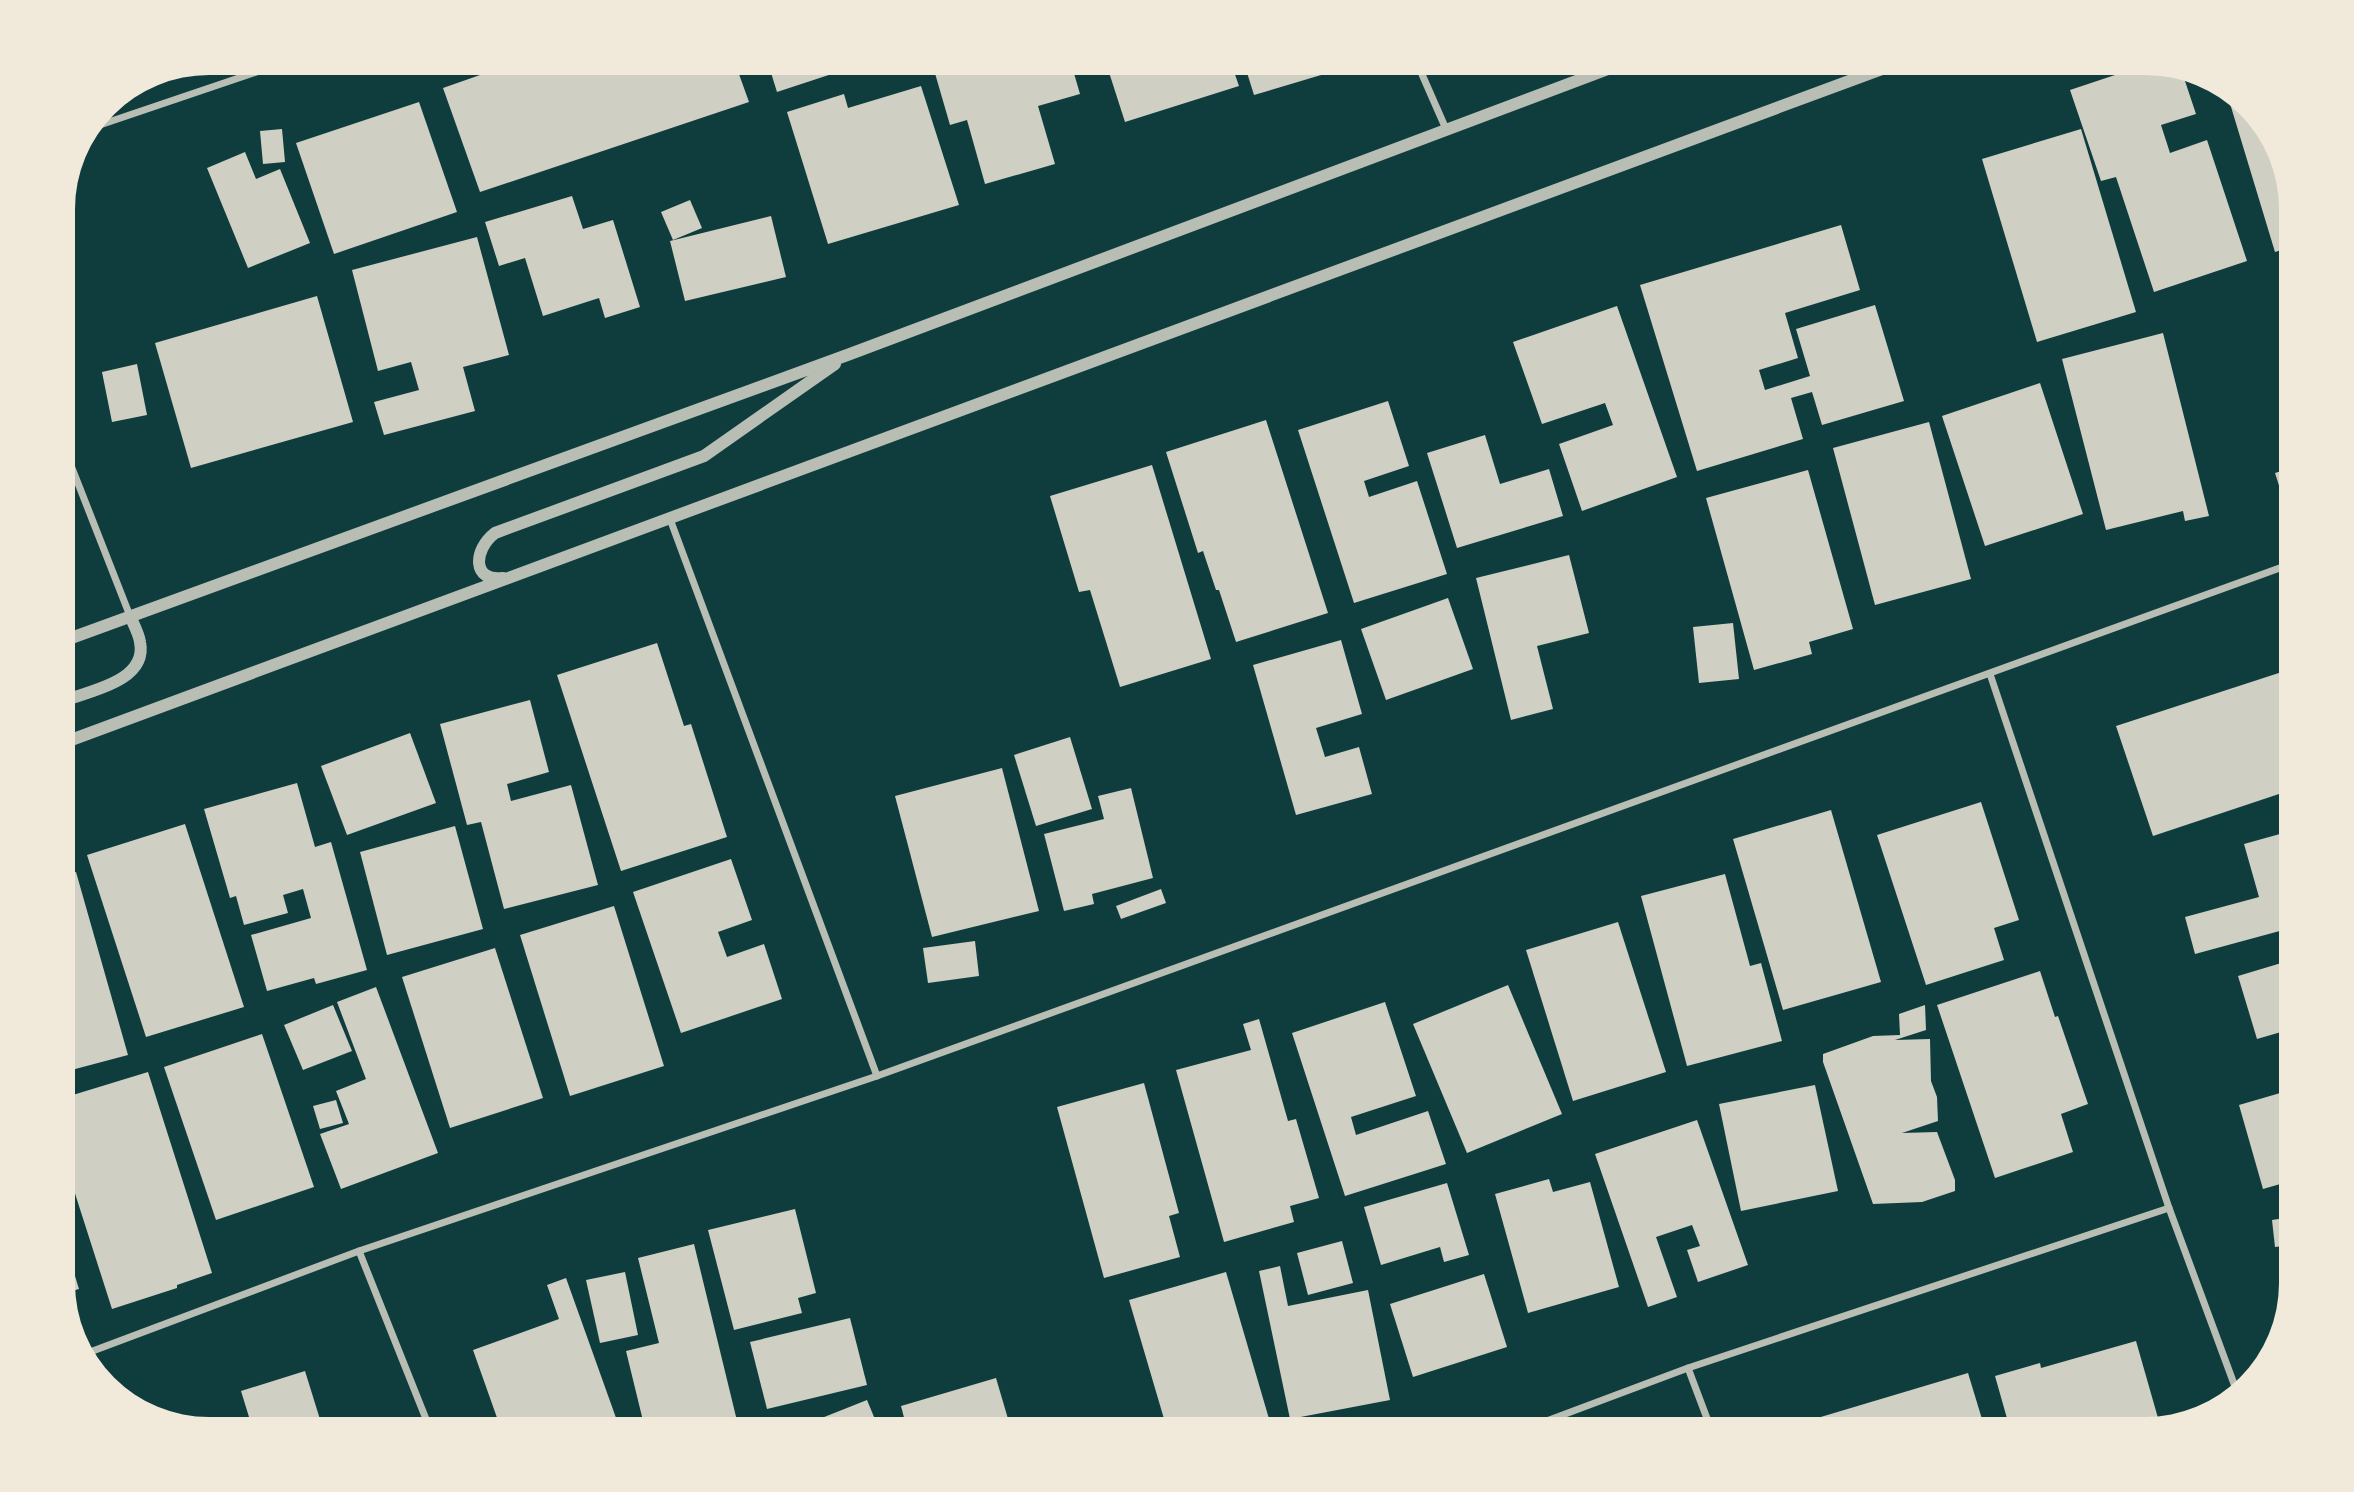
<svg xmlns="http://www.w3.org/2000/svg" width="2354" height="1492" viewBox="0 0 2354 1492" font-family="Mulish,sans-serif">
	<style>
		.building { fill: #cfcfc3 }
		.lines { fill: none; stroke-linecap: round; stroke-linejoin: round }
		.minor { stroke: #b8beb3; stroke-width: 7 }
		.tertiary { stroke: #b8beb3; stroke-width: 12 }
	</style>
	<rect width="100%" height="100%" fill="#0f3d3e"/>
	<g class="building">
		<path d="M514 63H735L749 102 480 192 443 88Z"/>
		<path d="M768 63H845L847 69 777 92Z"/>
		<path d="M932 63H1071L1080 94 1038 106 1055 164 985 184 967 120 950 125Z"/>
		<path d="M1106 63H1231L1239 86 1125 122Z"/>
		<path d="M1244 63H1358V64L1254 95Z"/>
		<path d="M2148 64 2183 75 2196 114 2161 125 2170 153 2207 140 2247 261 2154 292 2116 177 2101 181 2070 90Z"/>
		<path d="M921 86 959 205 828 244 787 112 844 94 848 108Z"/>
		<path d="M2225 87 2272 137 2291 209V247L2275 252Z"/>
		<path d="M419 102 457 212 334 254 296 143Z"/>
		<path d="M282 129 285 162 263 164 260 131Z"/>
		<path d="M2081 129 2136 312 2037 342 1982 159Z"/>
		<path d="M245 152 256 179 280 169 310 243 248 268 207 168Z"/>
		<path d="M572 196 583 229 613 220 640 307 605 318 599 298 543 316 525 258 499 266 485 222Z"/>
		<path d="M690 200 702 228 673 240 661 212Z"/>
		<path d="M771 216 786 277 685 301 670 241Z"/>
		<path d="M1841 225 1860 290 1785 313 1798 358 1759 370 1765 390 1810 376 1796 329 1875 305 1904 401 1822 425 1812 392 1791 398 1803 439 1697 471 1640 285Z"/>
		<path d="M477 237 509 355 463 367 475 411 384 435 374 402 419 390 411 362 378 371 352 270Z"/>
		<path d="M317 296 353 422 191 468 155 343Z"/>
		<path d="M1617 306 1677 477 1582 511 1559 444 1613 425 1605 403 1542 424 1513 342Z"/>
		<path d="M2163 333 2209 516 2185 521 2183 511 2106 530 2062 359Z"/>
		<path d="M137 364 147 415 112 422 102 372Z"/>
		<path d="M2040 383 2083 514 1985 546 1942 416Z"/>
		<path d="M1388 401 1409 466 1364 481 1369 497 1417 481 1447 574 1354 603 1298 430Z"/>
		<path d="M1266 420 1328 613 1236 642 1219 590H1216L1203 551 1198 553 1166 452Z"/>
		<path d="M1929 422 1971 579 1875 605 1833 448Z"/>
		<path d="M1485 435 1500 484 1549 469 1563 516 1457 548 1427 453Z"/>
		<path d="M1152 465 1211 659 1120 687 1090 590 1079 592 1050 496Z"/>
		<path d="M2291 468V496L2283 498 2275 473Z"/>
		<path d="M1808 470 1853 629 1809 642 1812 654 1754 670 1706 498Z"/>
		<path d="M1569 555 1589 633 1537 646 1553 709 1511 720 1476 578Z"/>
		<path d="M1448 598 1473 669 1386 700 1361 629Z"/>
		<path d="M1733 623 1739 679 1699 683 1693 627Z"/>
		<path d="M1341 640 1362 714 1316 728 1325 757 1359 747 1372 794 1296 815 1253 665Z"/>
		<path d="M657 643 684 726 691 724 727 837 621 871 557 675Z"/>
		<path d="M2291 669V790L2153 836 2116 726Z"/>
		<path d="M530 700 549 772 507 784 511 801 571 785 598 885 504 909 481 822 467 825 440 724Z"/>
		<path d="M410 733 436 803 347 835 321 766Z"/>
		<path d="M1070 737 1092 809 1036 826 1014 755Z"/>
		<path d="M1002 768 1039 911 932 937 895 796Z"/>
		<path d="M297 783 315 847 331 842 367 970 316 984 314 978 267 991 251 935 311 918 303 889 283 895 288 913 244 925 236 896 230 898 204 809Z"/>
		<path d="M1131 788 1153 878 1092 894 1094 904 1064 911 1044 834 1104 819 1098 796Z"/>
		<path d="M1981 802 2019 920 1994 928 2004 960 1926 985 1877 835Z"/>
		<path d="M1831 810 1881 982 1783 1010 1733 839Z"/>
		<path d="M185 824 244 1007 146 1037 87 855Z"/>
		<path d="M455 826 483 929 387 955 360 852Z"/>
		<path d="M2291 831V928L2195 954 2185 917 2259 897 2244 844Z"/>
		<path d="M731 859 752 920 718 932 727 957 764 944 782 999 681 1033 633 892Z"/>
		<path d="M76 872 128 1055 64 1072 63 875Z"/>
		<path d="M1725 874 1750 966 1761 963 1782 1041 1687 1066 1641 896Z"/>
		<path d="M1161 889 1166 903 1121 919 1116 906Z"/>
		<path d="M614 906 664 1066 570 1096 520 935Z"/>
		<path d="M1618 922 1666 1072 1573 1101 1526 950Z"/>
		<path d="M975 941 979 976 928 983 923 948Z"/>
		<path d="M495 948 543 1098 450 1128 402 977Z"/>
		<path d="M2291 960V1029L2257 1039 2238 976Z"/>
		<path d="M2040 971 2055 1017 2058 1016 2088 1104 2061 1114 2073 1152 1995 1178 1937 1005Z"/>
		<path d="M1508 985 1562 1114 1467 1153 1413 1024Z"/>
		<path d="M376 987 438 1153 341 1189 320 1134 349 1124 336 1091 366 1079 337 1002Z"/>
		<path d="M1385 1002 1416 1096 1351 1117 1356 1135 1428 1111 1446 1164 1345 1196 1292 1033Z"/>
		<path d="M333 1005 352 1051 303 1070 284 1025Z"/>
		<path d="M1925 1005 1926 1030 1895 1040 1930 1039 1931 1081 1937 1097 1938 1121 1902 1133 1937 1132 1955 1180V1191L1922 1202 1873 1204 1823 1062V1054L1873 1036 1900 1035 1899 1014Z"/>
		<path d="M1259 1019 1288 1121 1296 1119 1319 1198 1290 1206 1294 1222 1224 1242 1176 1070 1251 1050 1243 1024Z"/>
		<path d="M262 1034 314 1187 216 1220 164 1067Z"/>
		<path d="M148 1072 212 1273 177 1285V1288L112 1309 63 1156V1098Z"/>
		<path d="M1144 1083 1179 1213 1169 1216 1180 1257 1104 1278 1057 1107Z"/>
		<path d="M1815 1085 1838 1191 1741 1211 1719 1104Z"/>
		<path d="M2291 1090V1181L2263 1189 2239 1105Z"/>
		<path d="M336 1100 343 1123 320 1129 313 1106Z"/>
		<path d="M1697 1120 1748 1265 1698 1282 1687 1250 1700 1246 1692 1225 1656 1237 1677 1297 1648 1307 1595 1154Z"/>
		<path d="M1549 1179 1553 1192 1590 1182 1619 1287 1528 1313 1495 1194Z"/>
		<path d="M1447 1183 1469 1255 1444 1262 1440 1247 1381 1265 1364 1207Z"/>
		<path d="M795 1209 816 1293 798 1298 802 1313 734 1330 708 1230Z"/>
		<path d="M2291 1217V1245L2275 1247 2272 1220Z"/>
		<path d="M63 1237 79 1289 64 1293 63 1292Z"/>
		<path d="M1342 1241 1353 1283 1308 1295 1297 1253Z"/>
		<path d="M694 1244 739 1429H645L626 1351 659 1343 638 1258Z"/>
		<path d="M1280 1266 1288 1306 1368 1290 1390 1400 1290 1419 1259 1271Z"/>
		<path d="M625 1272 638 1335 600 1343 586 1280Z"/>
		<path d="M1226 1272 1272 1429H1167L1129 1300Z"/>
		<path d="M1484 1274 1507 1347 1413 1377 1390 1304Z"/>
		<path d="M566 1278 620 1429H501L473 1350 559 1319 547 1285Z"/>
		<path d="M850 1318 867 1385 767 1409 750 1342Z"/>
		<path d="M2136 1341 2160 1425 2145 1429H2010L1995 1376 2040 1363 2041 1368Z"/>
		<path d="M305 1371 323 1429H211L249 1417 241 1391Z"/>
		<path d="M1968 1373 1985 1429H1806L1804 1422Z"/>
		<path d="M996 1378 1011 1429H907L901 1406Z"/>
		<path d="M867 1400 879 1429H794Z"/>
	</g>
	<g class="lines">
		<g class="minor">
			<path d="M1417 63 1446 129"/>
			<path d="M91 128 283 63"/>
			<path d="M63 445 130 616"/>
			<path d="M670 519 877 1076"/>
			<path d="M1990 674 2169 1208 2237 1392"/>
			<path d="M359 1251 430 1429"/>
			<path d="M82 1355 359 1251 877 1076 2291 564"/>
			<path d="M1688 1368 1711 1429"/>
			<path d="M1525 1429 1688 1368 2169 1208"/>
		</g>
		<g class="tertiary">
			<path d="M503 578C472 582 473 550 495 533L704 456 835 364"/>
			<path d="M63 641 850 354 1624 63"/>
			<path d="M63 701C90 691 148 681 140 642 139 634 134 625 130 616"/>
			<path d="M63 743 1898 63"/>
		</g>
	</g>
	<path d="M0 0H2354V1492H0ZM209 75H2145A134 134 0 0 1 2279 209V1283A134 134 0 0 1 2145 1417H209A134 134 0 0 1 75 1283V209A134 134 0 0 1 209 75Z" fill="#f1e9da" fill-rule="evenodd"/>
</svg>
